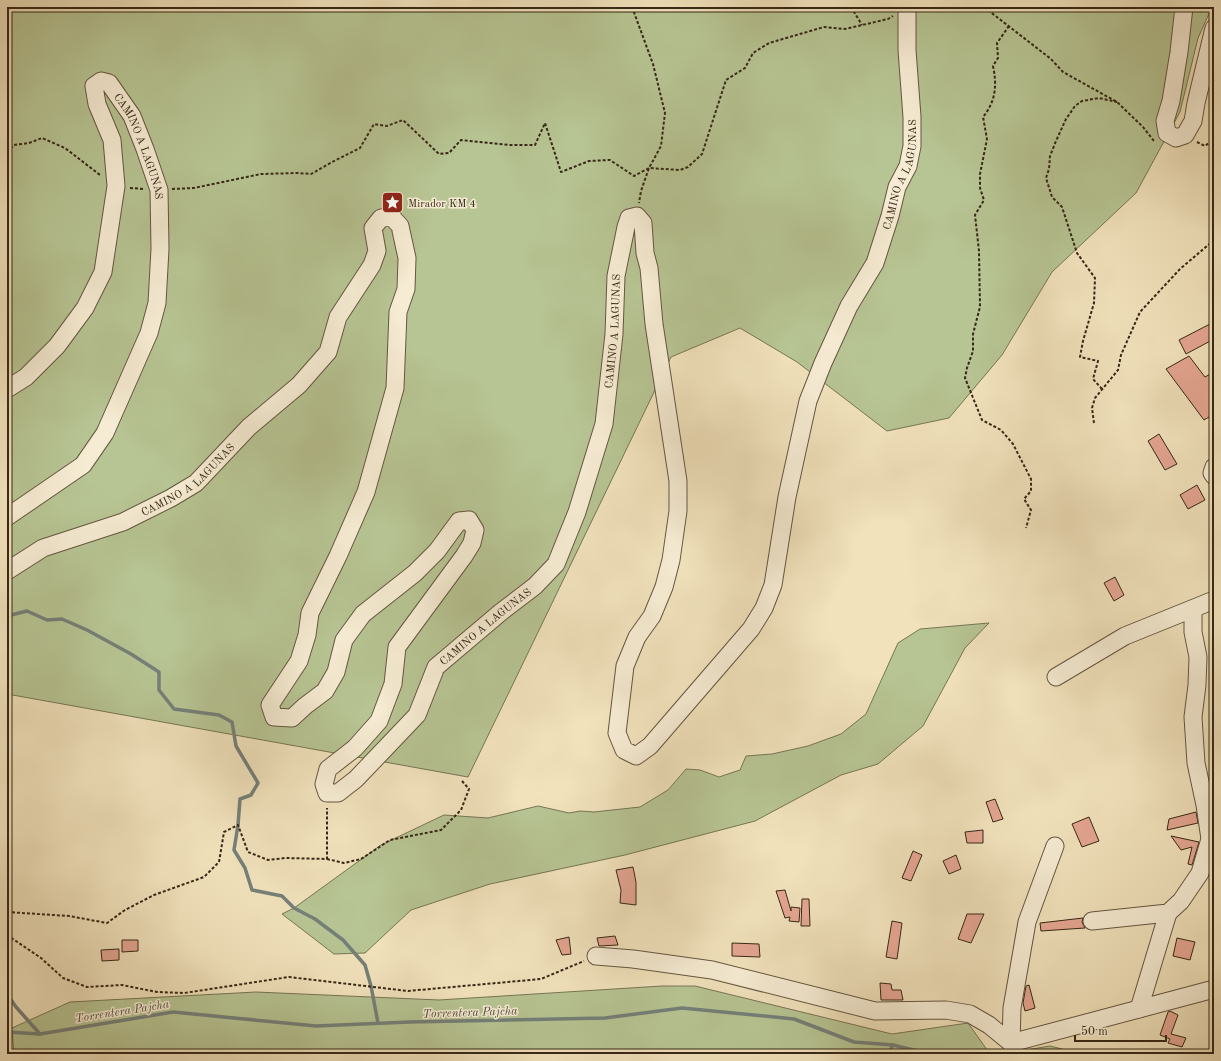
<svg xmlns="http://www.w3.org/2000/svg" width="1221" height="1061" viewBox="0 0 1221 1061" font-family="'Old Standard TT',serif">
	<style>
		.green { fill: #b7c493; stroke: #767654 }
		.lines { fill: none; stroke-linecap: round; stroke-linejoin: round }
		.stream { stroke: #758079; stroke-width: 3.5 }
		.building { fill: #e5a692; stroke: #362816 }
		.minor-casing { stroke: #655640; stroke-width: 19 }
		.path { stroke: #362816; stroke-width: 2; stroke-dasharray: 3 2; stroke-linecap: butt }
		.minor { stroke: #f6ecd3; stroke-width: 17 }
		.labels { text-anchor: middle; stroke-width: 3; stroke-linejoin: round; paint-order: stroke }
		.street-label { font-size: 11px; fill: #362816; stroke: #f6ecd3 }
		.poi-label { font-size: 11px; fill: #362816; stroke: #f6ecd3; text-anchor: start }
		.water-label { font-size: 12px; font-style: italic; fill: #504d3f; stroke: #f6ecd3 }
	</style>
	<rect width="100%" height="100%" fill="#f1e2bc"/>
	<filter id="stains"><feTurbulence type="fractalNoise" baseFrequency=".005" numOctaves="4"/><feColorMatrix values="0 0 0 0 .2 0 0 0 0 .09 0 0 0 0 .02 0 0 0 .5 -.17"/></filter>
	<radialGradient id="worn" r=".72"><stop offset=".6" stop-color="#630" stop-opacity="0"/><stop offset="1" stop-color="#630" stop-opacity=".3"/></radialGradient>
	<g class="green">
		<path d="M7 7H1212L1198 38 1180 112 1136 193 1052 272 1002 355 949 418 887 431 797 362 740 328 671 357 468 777 7 694Z"/>
		<path d="M989 623 965 648 923 726 878 764 841 775 755 821 625 855 490 884 411 910 365 953 334 954 282 914 294 908 381 845 444 815 488 818 538 806 569 813 580 811 594 812 640 807 668 790 686 769 700 770 719 777 740 770 746 756 772 754 808 746 841 734 866 714 898 643 920 629Z"/>
		<path d="M662 986H695L892 1034 968 1023 990 1054H60L55 1050 31 1054H14L12 1028 70 1002 256 992 439 1000Z"/>
		<path d="M1050 1046 1082 1054H1002Z"/>
	</g>
	<g class="lines">
		<g class="stream">
			<path d="M7 616 27 611 47 620 62 619 87 630 131 654 159 672V690L174 709 219 715 232 722 236 746 258 783 251 795 240 799 238 825 234 850 245 868 252 890 282 896 294 908 315 919 343 940 365 965 371 986 378 1023"/>
			<path d="M7 994 16 1007 40 1034"/>
			<path d="M7 1032 40 1034 173 1012 316 1026 410 1022 605 1018 682 1008 794 1019 854 1042 893 1045 930 1054"/>
			<path d="M888 1054 893 1045"/>
		</g>
	</g>
	<g class="building">
		<path d="M1210 324 1214 331V339L1186 354 1179 340Z"/>
		<path d="M1189 356 1205 377 1214 372V414L1204 420 1166 369Z"/>
		<path d="M1159 434 1177 464 1165 470 1148 441Z"/>
		<path d="M1197 485 1205 500 1188 509 1180 495Z"/>
		<path d="M1115 577 1124 595 1114 601 1104 583Z"/>
		<path d="M995 799 1003 819 993 822 986 802Z"/>
		<path d="M1196 812 1198 823 1167 830 1169 819Z"/>
		<path d="M1089 817 1099 841 1082 847 1072 824Z"/>
		<path d="M983 830V843H967L965 832Z"/>
		<path d="M1171 836 1199 842 1192 865 1188 864 1192 847 1181 850Z"/>
		<path d="M913 851 922 855 911 881 902 878Z"/>
		<path d="M956 855 961 869 949 874 943 861Z"/>
		<path d="M633 867 636 882V905L620 903 621 890 616 870Z"/>
		<path d="M785 890 791 911V907L800 908 799 922 789 921 790 917 785 918 776 891Z"/>
		<path d="M802 899H809L810 926H801Z"/>
		<path d="M967 914H984L971 943 958 939Z"/>
		<path d="M1083 918 1082 922 1085 928 1041 931 1040 923Z"/>
		<path d="M892 921 902 923 897 959 886 957Z"/>
		<path d="M615 936 618 945 599 946 597 938Z"/>
		<path d="M569 937 571 954 562 955 556 940Z"/>
		<path d="M1177 938 1195 942 1190 960 1173 956Z"/>
		<path d="M122 940H138V951L122 952Z"/>
		<path d="M732 943 759 944 760 957 732 956Z"/>
		<path d="M119 949V960L102 961 101 950Z"/>
		<path d="M880 983 891 984 892 990H901L903 1000H881Z"/>
		<path d="M1029 985 1035 1008 1025 1011 1023 1003 1026 986Z"/>
		<path d="M1170 1011 1178 1015 1171 1034 1186 1038 1182 1047 1168 1043 1170 1039 1160 1035 1168 1012Z"/>
	</g>
	<g class="lines">
		<defs>
			<g id="minor">
				<path d="M1184 7 1179 52 1171 101 1165 121 1167 133 1176 138 1185 135 1193 121 1196 103 1214 28"/>
				<path id="s1" d="M7 389 26 377 57 346 85 308 103 272 116 186 112 140 97 104 94 86 101 81 109 83 132 116 145 149 159 190 160 249 157 303 149 333 105 433 83 465 7 517"/>
				<path d="M1214 467 1212 473 1214 476"/>
				<path id="s2" d="M7 571 43 548 123 522 171 498 196 483 249 427 299 385 328 352 338 317 372 265 377 251 373 228 381 218 391 216 400 226 407 258 406 289 398 312 395 388 366 492 338 556 310 613 307 635 299 661 270 705 274 717 292 718 305 706 325 691 336 672 344 640 363 614 415 573 437 551 459 521 469 520 475 530 472 543 464 556 397 647 393 684 379 721 355 748 328 769 324 784 327 793H338L356 779 417 715 436 667 501 612 535 586 556 564 577 512 604 424 614 334 616 276 626 227 629 218 637 216 643 223 645 253 649 268 654 324 678 481V511L671 560 664 587 652 616 637 637 625 666 617 733 624 750 636 756 650 746 751 629 764 608 773 585 787 497 808 401 823 363 849 306 875 263 890 216 897 187 908 166 912 146V117L907 50V7"/>
				<path d="M1056 677 1125 636 1214 600"/>
				<path d="M1092 921 1168 913 1181 901 1200 873 1210 839 1205 805 1196 763 1193 717 1197 685 1198 657 1193 632V609"/>
				<path d="M596 956 633 959 712 970 875 1011 946 1010 970 1014 989 1025 1011 1043 1214 989"/>
				<path d="M1139 1009 1168 913"/>
				<path d="M1011 1043 1012 1008 1027 922 1055 846"/>
			</g>
		</defs>
		<use href="#minor" class="minor-casing"/>
		<g class="path">
			<path d="M632 7 653 64 665 113 661 146 649 168 641 191 639 203"/>
			<path d="M851 7 862 25"/>
			<path d="M984 7 1051 59 1063 72 1117 102 1143 127 1154 141"/>
			<path d="M1009 26 997 43 998 58 993 66C997 85 996 101 983 117L987 139 980 174V188L984 200 975 215 979 251 980 307 973 334V351L967 368 965 378 982 420 1001 430 1013 444 1031 479V491L1024 499 1031 510 1026 528"/>
			<path d="M1197 142 1205 146 1214 139"/>
			<path d="M7 152 14 145 29 143 42 138 65 148 100 175"/>
			<path d="M130 188 144 189"/>
			<path d="M172 189 194 188 261 174 298 173 311 174 334 161 360 148 374 124 387 126 403 120 439 154 449 153 461 140 510 145H535L545 123 561 172 589 161 610 160 634 176 649 168 680 170 688 167 702 154 726 80 745 68 753 53 769 43 824 27 845 29 888 19 893 16"/>
			<path d="M1102 389 1093 379 1098 361 1080 357 1083 341 1094 303 1095 278 1077 253 1062 207 1052 197 1046 178 1049 169 1050 156 1056 141 1066 119 1075 106 1082 101 1099 98 1117 102"/>
			<path d="M1094 423 1092 408 1095 398 1118 370 1121 355 1140 312 1180 269 1214 240"/>
			<path d="M327 859 344 863 361 859 390 840 441 830 461 810 469 789 462 781"/>
			<path d="M7 912 69 916 107 923 125 910 154 895 204 877 219 862 224 832 238 825 248 852 268 860 285 858 327 859V808"/>
			<path d="M7 935 41 958 63 978 87 987 122 985 157 992 184 993 289 977 408 991 541 979 584 961"/>
		</g>
		<use href="#minor" class="minor"/>
	</g>
	<defs>
		<symbol id="sight-square" viewBox="-11 -11 22 22"><rect x="-9" y="-9" width="18" height="18" rx="4" fill="#8f2418" stroke="#f6ecd3"/><path d="M0-6L1.8-2.2L6-1.7L2.9 1.2L3.7 5.4L0 3.3L-3.7 5.4L-2.9 1.2L-6-1.7L-1.8-2.2Z" fill="#fff"/></symbol>
	</defs>
	<g fill-rule="evenodd">
		<use href="#sight-square" x="380" y="190" width="25" height="25"/>
	</g>
	<g class="labels">
		<g class="street-label">
			<text dy="4" stroke="none"><textPath href="#s1" startOffset="432">CAMINO A LAGUNAS</textPath></text>
			<text dy="4" stroke="none"><textPath href="#s2" startOffset="3624">CAMINO A LAGUNAS</textPath></text>
			<text dy="4" stroke="none"><textPath href="#s2" startOffset="2281">CAMINO A LAGUNAS</textPath></text>
			<text dy="4" stroke="none"><textPath href="#s2" startOffset="205">CAMINO A LAGUNAS</textPath></text>
			<text dy="4" stroke="none"><textPath href="#s2" startOffset="1945">CAMINO A LAGUNAS</textPath></text>
		</g>
		<g class="poi-label">
			<text x="408" y="207">Mirador KM 4</text>
		</g>
		<g class="water-label">
			<text transform="translate(122 1011) rotate(-9)" y="4">Torrentera Pajcha</text>
			<text transform="translate(470 1012) rotate(-2)" y="4">Torrentera Pajcha</text>
		</g>
	</g>
	<rect width="1221" height="1061" fill="none" stroke="#f1e2bc" stroke-width="24"/>
	<rect x="8" y="8" width="1205" height="1045" fill="none" stroke="#362816" stroke-width="2"/>
	<rect x="12" y="12" width="1197" height="1037" fill="none" stroke="#362816"/>
	<path d="M1075 1035v6h91v-6" fill="none" stroke="#362816" stroke-width="2"/>
	<text x="1081" y="1035" font-size="12" fill="#362816" stroke="#f6ecd3" stroke-width="3" paint-order="stroke">50 m</text>
	<rect width="100%" height="100%" filter="url(#stains)"/>
	<rect width="100%" height="100%" fill="url(#worn)"/>
</svg>
